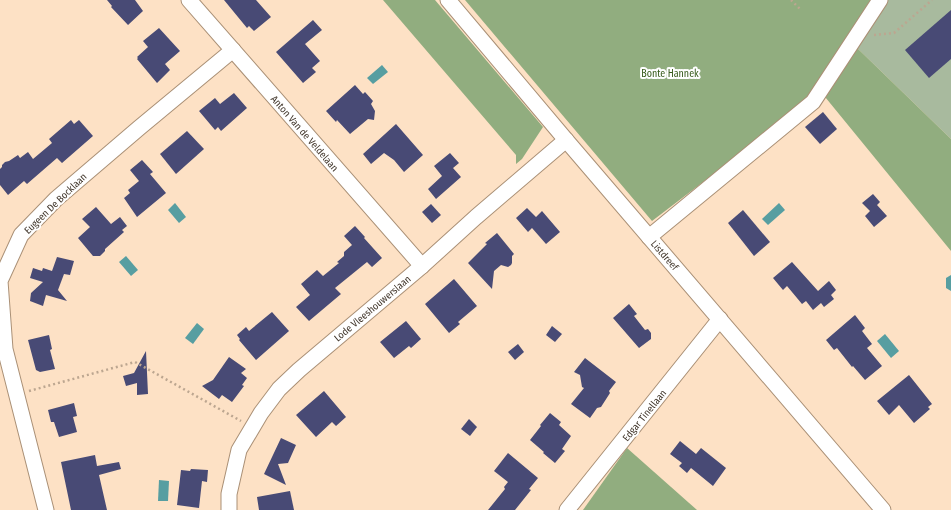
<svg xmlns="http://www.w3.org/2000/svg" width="951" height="510" viewBox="0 0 951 510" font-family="'Fira Sans Condensed',sans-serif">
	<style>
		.green { fill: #a8ba9e }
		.forest { fill: #91ad7f }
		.water { fill: #579ea1 }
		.building { fill: #484a75 }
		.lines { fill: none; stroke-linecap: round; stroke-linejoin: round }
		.minor-casing { stroke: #aa9076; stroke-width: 17 }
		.path { stroke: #bca690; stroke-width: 2.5; stroke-dasharray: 2 3; stroke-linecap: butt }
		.minor { stroke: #fff; stroke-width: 15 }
		.labels { text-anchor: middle; stroke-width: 4; stroke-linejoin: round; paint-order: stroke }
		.park-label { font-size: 10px; fill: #375b1b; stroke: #fff }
		.street-label { font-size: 10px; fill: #42372c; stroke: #fff }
	</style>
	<rect width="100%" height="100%" fill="#fde1c5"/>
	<path class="green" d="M888 0H951V139L854 45Z"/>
	<g class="forest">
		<path d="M383 0H435L543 127 522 159 516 164V155Z"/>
		<path d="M465 0H888L854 45 951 139V251L821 92 652 221Z"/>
		<path d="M627 448 697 510H583Z"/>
	</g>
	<g class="water">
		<path d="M382 65 388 72 373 84 367 78Z"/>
		<path d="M175 203 186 217 179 223 168 210Z"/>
		<path d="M779 203 785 210 768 225 762 219Z"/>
		<path d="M126 256 138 270 131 276 119 262Z"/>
		<path d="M951 275V291L946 288V278Z"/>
		<path d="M197 323 204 329 193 344 185 338Z"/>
		<path d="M885 334 899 351 891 358 877 341Z"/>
		<path d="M159 480 169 481 168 501H158Z"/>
	</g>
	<g class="building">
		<path d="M107 0H135L143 11 128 25 111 7 112 6Z"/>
		<path d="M224 0H256L271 17 254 31 249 26 247 28Z"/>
		<path d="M951 10V59L929 78 905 50Z"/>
		<path d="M313 20 322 30 305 44 320 61 312 68 316 72 303 83 276 52Z"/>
		<path d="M159 28 180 51 165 64 170 70 157 83 137 59 138 58 137 57 148 47 143 41Z"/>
		<path d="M355 85 363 94 365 92 373 101 371 104 375 111 374 120 368 119 350 134 337 120 336 122 326 111Z"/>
		<path d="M234 93 247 108 221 131 218 127 215 130 199 111 215 98 220 104Z"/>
		<path d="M823 112 837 129 820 144 805 127Z"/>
		<path d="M71 120 74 124 79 120 93 136 62 163 57 158 27 184 24 181 8 195 0 185V169L2 167V165L5 162 9 161 18 155 20 158 28 152 33 159 52 143 49 139Z"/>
		<path d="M396 124 423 155 404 172 394 160 384 153 371 164 363 154Z"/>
		<path d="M187 131 204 149 176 174 160 154Z"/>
		<path d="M450 153 459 163 453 168 461 177 436 199 428 189 442 176 434 166Z"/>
		<path d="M142 160 153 172 150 174 166 193 137 217 124 198 130 193 128 190 139 181 130 170Z"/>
		<path d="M873 194 880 202 877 205 887 216 874 227 865 216 870 211 862 203Z"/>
		<path d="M431 204 441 215 432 223 422 212Z"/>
		<path d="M96 207 111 224 120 217 127 226 122 230 124 232 105 249V251L100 256H93L78 238 90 227 82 219Z"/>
		<path d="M527 208 536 217 542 211 560 232 546 244 532 228 528 232 516 218Z"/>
		<path d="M743 210 770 242 754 256 728 223Z"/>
		<path d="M355 226 365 237 364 238 382 258 372 267 367 262 335 288 341 294 309 321 296 307 310 295 301 284 317 270 323 276 339 263 337 262 344 256V252L352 245 344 236Z"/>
		<path d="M497 233 514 254 512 256V263L511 265 508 267 501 265 494 271 492 289 468 263 487 244 485 243Z"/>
		<path d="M57 257 74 261 70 275 64 274 58 290 67 301 46 295 43 306 30 301 31 293 43 282 30 278 33 268 42 271 43 268 52 271Z"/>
		<path d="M792 262 818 291 829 281 836 290 831 295 834 299 824 307 821 303 813 310 806 301 802 304 787 286 783 290 773 278Z"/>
		<path d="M454 279 477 306 458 322 460 324 449 333 425 304Z"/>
		<path d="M629 304 637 314 634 316 645 330 648 329 651 333V339L639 348 613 318Z"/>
		<path d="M272 312 289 331 256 360 239 340 240 339 237 335 246 327 249 331Z"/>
		<path d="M855 315 865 328 862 331 872 344 867 348 882 366 865 380 853 366 852 367 837 348 834 350 826 340Z"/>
		<path d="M406 321 421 339 411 348 409 346 394 358 380 342Z"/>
		<path d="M552 326 562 334 555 342 546 335Z"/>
		<path d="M49 335 52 349 50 350 55 369 40 372 36 370 28 340Z"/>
		<path d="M518 344 524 352 515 360 508 352Z"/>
		<path d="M146 351 148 394 137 395V383L126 386 123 376 134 373Z"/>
		<path d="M229 357 246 369 241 373 247 378 242 385 244 386 232 402 222 395 219 399 202 386 213 380Z"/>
		<path d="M585 358 616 382 609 391 610 393 601 407 597 408 590 418 571 404 584 388 582 387 580 375 574 372Z"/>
		<path d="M909 375 932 404 928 407 930 409 914 423 899 405 889 415 877 401Z"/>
		<path d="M324 391 346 417 336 426 332 422 316 437 296 415Z"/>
		<path d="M74 403 77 416 73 417 77 432 59 437 54 422H51L48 410Z"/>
		<path d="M550 413 561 422 559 425 571 436 562 449 565 451 555 463 543 453 544 452 530 440 541 426 540 425Z"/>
		<path d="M469 419 477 427 470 436 461 429Z"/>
		<path d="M281 438 296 445 288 463 278 464 286 485 264 474Z"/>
		<path d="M680 441 696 454 701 448 726 468 713 486 691 468 687 473 679 466 682 463 670 454Z"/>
		<path d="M508 453 538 478 529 489 531 490 515 510H488L505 489 504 487 508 482 494 471Z"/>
		<path d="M95 455 97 466 119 462 121 469 99 475 107 510H71L61 462Z"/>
		<path d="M191 469 208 470 207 482 202 481 199 508 177 505 181 470 190 471Z"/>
		<path d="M290 491 294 510H259L257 497Z"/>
	</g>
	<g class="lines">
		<defs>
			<g id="minor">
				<path d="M189 0 422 266"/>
				<path d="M448 0 566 140 883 510"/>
				<path d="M649 237 813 102 880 0"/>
				<path d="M46 510 5 349 0 281 21 235 56 199 139 128 233 50"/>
				<path d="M229 510V494L239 450 261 413 279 389 299 370 422 266 476 217 566 140"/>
				<path d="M567 510 720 319"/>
			</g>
		</defs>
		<use href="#minor" class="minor-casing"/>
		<g class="path">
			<path d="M791 0 801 10"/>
			<path d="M874 35 894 33 932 0"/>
			<path d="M29 391 135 362 241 421"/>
		</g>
		<use href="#minor" class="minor"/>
	</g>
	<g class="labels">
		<g class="park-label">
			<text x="670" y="77">Bonte Hannek</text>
		</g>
		<g class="street-label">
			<text transform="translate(305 133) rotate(49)" y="4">Anton Van de Veldelaan</text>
			<text transform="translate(55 203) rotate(-44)" y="4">Eugeen De Bocklaan</text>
			<text transform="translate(665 255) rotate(49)" y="4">Listdreef</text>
			<text transform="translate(372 308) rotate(-40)" y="4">Lode Vleeshouwerslaan</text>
			<text transform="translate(644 415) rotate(-51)" y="4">Edgar Tinellaan</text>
		</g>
	</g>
</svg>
